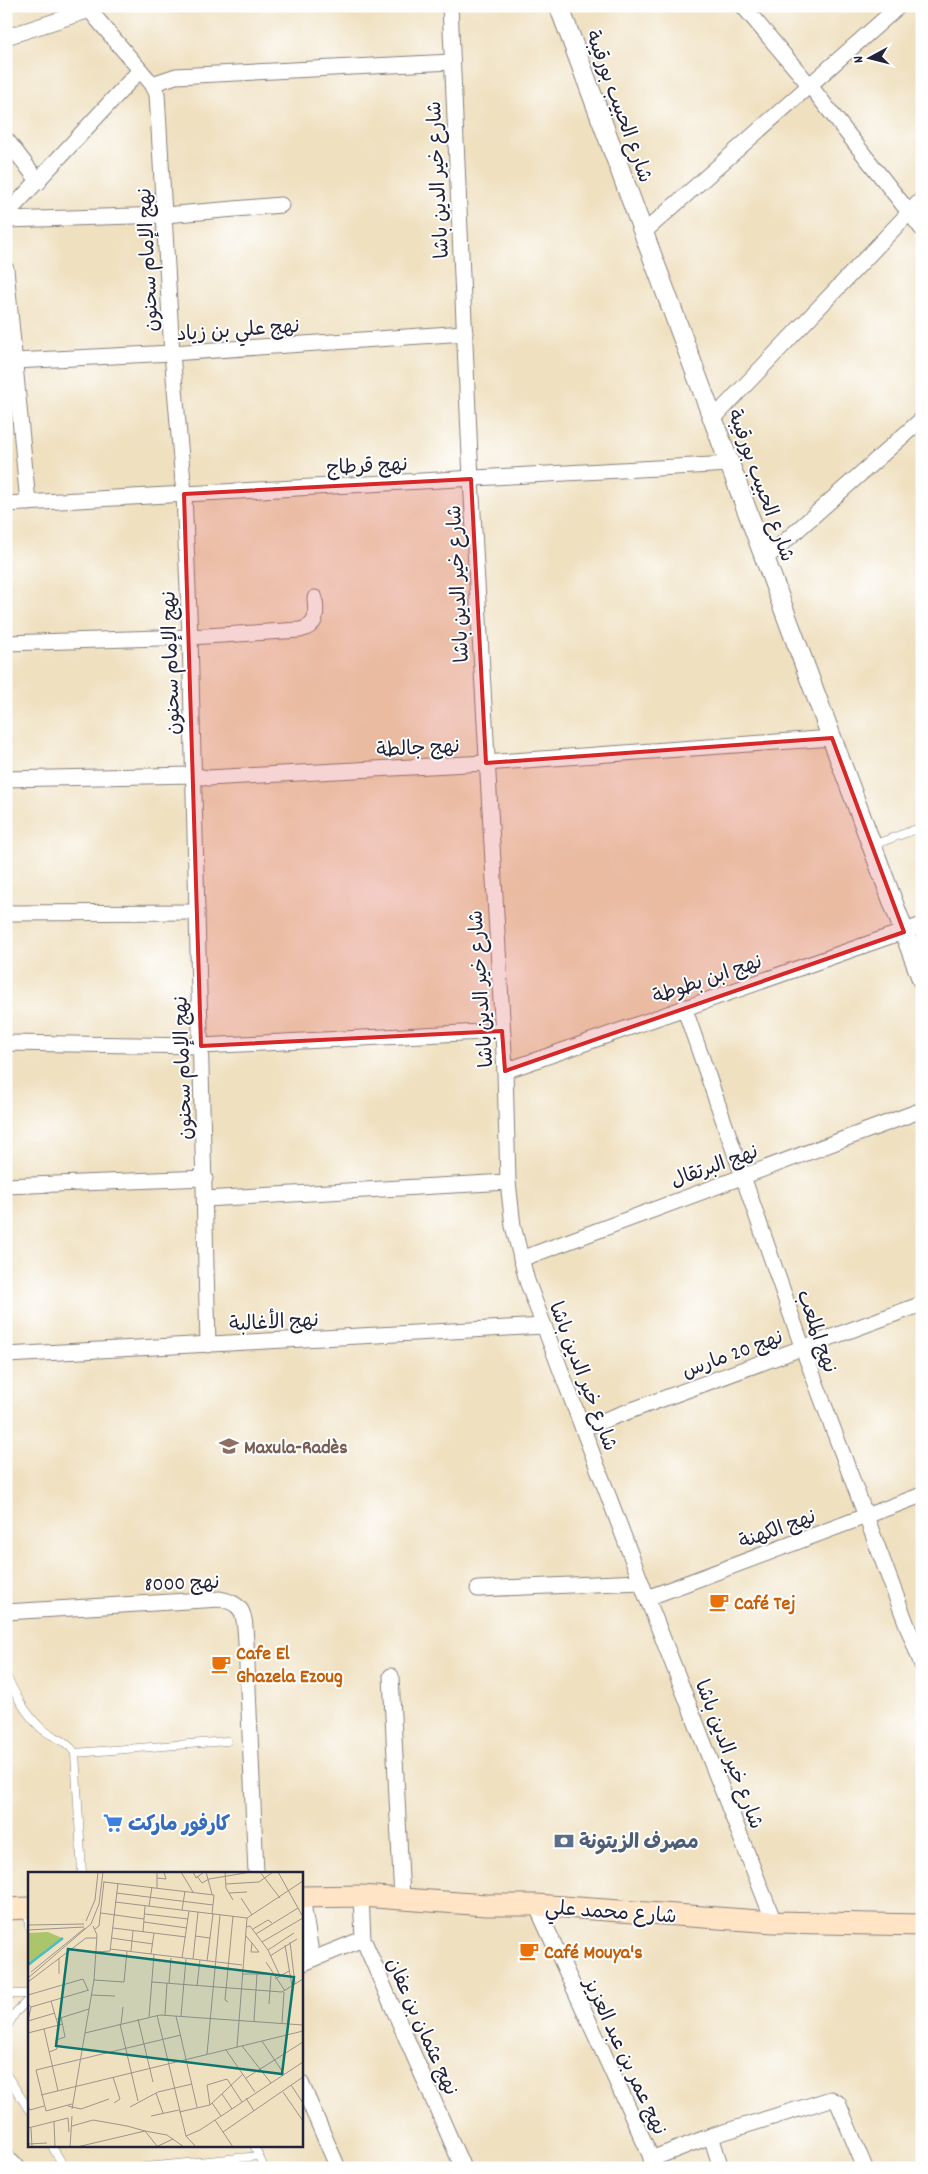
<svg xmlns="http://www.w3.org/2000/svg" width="928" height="2174" viewBox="0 0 928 2174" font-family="Dekko,'Playpen Sans Arabic',sans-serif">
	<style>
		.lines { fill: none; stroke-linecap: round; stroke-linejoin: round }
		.service-casing { stroke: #88817e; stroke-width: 9 }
		.minor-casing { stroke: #88817e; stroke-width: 17 }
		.tertiary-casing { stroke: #88817e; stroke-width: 21 }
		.secondary-casing { stroke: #88817e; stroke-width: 23 }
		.service { stroke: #fff; stroke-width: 8 }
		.minor { stroke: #fff; stroke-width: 15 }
		.tertiary { stroke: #fff; stroke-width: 19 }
		.secondary { stroke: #ffe4c6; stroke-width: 21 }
		.marked { fill: #d62828; fill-opacity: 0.2; stroke: #d62828; stroke-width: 4; stroke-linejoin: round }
		.labels { text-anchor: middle; stroke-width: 4; stroke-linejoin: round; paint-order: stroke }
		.street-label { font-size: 20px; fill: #22223b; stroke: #fff }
		.education-label { font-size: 20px; font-weight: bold; fill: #785e54; stroke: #fff; text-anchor: start }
		.food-label { font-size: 20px; font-weight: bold; fill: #c56008; stroke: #fff; text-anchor: start }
		.shop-label { font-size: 20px; font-weight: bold; fill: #366cbe; stroke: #fff; text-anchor: start }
		.service-label { font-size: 20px; font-weight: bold; fill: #4e5e75; stroke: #fff; text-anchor: start }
		.inset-river { fill: none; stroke: #4dbcc3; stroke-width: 2.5 }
		.inset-road { fill: none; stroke: #9d948b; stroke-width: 1 }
		.view { fill: #0f766e; fill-opacity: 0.15; stroke: #0f766e; stroke-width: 2.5 }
		.inset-edge { fill: none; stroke: #22223b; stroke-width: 2.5 }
	</style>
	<rect width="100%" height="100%" fill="#fff"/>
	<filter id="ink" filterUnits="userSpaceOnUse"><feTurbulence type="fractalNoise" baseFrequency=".02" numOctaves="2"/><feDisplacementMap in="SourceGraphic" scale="10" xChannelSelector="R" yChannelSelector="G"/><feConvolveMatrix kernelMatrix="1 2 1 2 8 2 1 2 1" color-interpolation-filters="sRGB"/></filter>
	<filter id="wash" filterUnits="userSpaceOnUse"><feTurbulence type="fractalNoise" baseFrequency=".0096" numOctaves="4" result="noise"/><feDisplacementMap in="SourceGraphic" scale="20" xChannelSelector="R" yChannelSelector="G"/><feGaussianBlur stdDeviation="1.12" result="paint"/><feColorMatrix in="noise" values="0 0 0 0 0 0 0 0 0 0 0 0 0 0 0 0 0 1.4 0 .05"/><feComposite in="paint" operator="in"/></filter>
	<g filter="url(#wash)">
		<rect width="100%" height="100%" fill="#efe0c0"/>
	</g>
	<g filter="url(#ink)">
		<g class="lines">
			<defs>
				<g id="service">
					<path d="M873 845 922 827"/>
					<path d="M6 1676C16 1695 25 1713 41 1728 52 1738 65 1738 75 1753L82 1873"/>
					<path d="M75 1753 227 1741"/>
					<path d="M28 1910 29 1926"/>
					<path d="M6 1994H29"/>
					<path d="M6 2029 15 2013 29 1999"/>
					<path d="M6 2074 29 2110"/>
					<path d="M51 2145 65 2168"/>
					<path d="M254 2145 264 2168"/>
					<path d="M136 2168 259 2156"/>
				</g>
				<g id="minor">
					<path d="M86 6 152 84 157 94 172 353 184 494 190 637 208 1345"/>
					<path d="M450 6 471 479 505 1071 508 1182 513 1226 527 1281 544 1326 647 1598 774 1922"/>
					<path d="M743 6 811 87 922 229"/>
					<path d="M6 37 90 10"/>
					<path d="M152 84 176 76 452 62"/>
					<path d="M6 139 39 182"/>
					<path d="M6 215 140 70"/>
					<path d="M6 220 165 215 281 205"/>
					<path d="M643 233 899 6"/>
					<path d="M6 269 28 503"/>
					<path d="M15 361 172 353 465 333"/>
					<path d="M713 419 922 199"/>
					<path d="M6 504 730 464"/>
					<path d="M765 559 922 419"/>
					<path d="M6 643 190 637 300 630C319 625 316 614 315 598"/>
					<path d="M6 779 192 775 208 778 486 763 832 738"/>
					<path d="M6 913 197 912"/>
					<path d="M684 1007 803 1349 922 1665"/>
					<path d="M6 1043 201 1046 502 1031"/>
					<path d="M505 1071 922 925"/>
					<path d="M6 1186 205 1178"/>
					<path d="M205 1199 508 1182"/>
					<path d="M521 1259 922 1110"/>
					<path d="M6 1355 544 1326"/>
					<path d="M583 1428 922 1304"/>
					<path d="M478 1589 641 1582"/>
					<path d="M647 1598 922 1495"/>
					<path d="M6 1612 220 1599C247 1604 244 1618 246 1642L256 1873"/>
					<path d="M391 1676 402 1899"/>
					<path d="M361 1896 363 1939 463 2168"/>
					<path d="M302 1897 312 1959"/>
					<path d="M536 1905 656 2168"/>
					<path d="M301 1964 363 1939"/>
					<path d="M301 2083 338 2168"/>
					<path d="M711 2136 721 2168"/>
					<path d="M6 2157 18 2168"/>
					<path d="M651 2159 711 2136 831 2099 838 2103 865 2168"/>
				</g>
				<path id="tertiary" d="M559 6 922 980"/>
				<g id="secondary">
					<path d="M301 1897 361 1896 486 1905H536L774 1922 922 1925"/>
					<path d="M6 1909 29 1908"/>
				</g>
			</defs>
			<use href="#service" class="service-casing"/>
			<use href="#minor" class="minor-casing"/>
			<use href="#tertiary" class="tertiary-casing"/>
			<use href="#secondary" class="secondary-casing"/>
			<use href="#service" class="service"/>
			<use href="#minor" class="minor"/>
			<use href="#tertiary" class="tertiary"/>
			<use href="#secondary" class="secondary"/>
		</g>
	</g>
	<path class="marked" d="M471 479 486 763 832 738 904 932 505 1071 502 1031 201 1046 184 494Z"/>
	<defs>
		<symbol id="school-bare" viewBox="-9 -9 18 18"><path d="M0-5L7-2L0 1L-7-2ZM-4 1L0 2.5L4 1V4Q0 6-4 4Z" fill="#8d6e63" stroke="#fff" stroke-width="2.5" paint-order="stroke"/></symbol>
		<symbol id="cafe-bare" viewBox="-9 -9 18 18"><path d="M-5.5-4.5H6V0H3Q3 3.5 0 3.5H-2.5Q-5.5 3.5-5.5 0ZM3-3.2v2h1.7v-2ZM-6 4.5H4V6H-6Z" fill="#e8710a" stroke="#fff" stroke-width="2.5" paint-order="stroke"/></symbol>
		<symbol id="supermarket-bare" viewBox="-9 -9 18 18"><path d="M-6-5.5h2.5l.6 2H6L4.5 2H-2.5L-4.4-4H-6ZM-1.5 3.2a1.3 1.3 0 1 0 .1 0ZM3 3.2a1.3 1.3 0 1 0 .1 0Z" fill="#3f7fe0" stroke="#fff" stroke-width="2.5" paint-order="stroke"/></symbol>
		<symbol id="bank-bare" viewBox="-9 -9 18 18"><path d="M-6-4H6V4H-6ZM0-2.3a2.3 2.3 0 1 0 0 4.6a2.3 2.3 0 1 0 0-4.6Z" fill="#5c6f8a" stroke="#fff" stroke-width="2.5" paint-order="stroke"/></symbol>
	</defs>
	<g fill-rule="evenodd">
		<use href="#school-bare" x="215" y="1432" width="28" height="28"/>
		<use href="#cafe-bare" x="705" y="1588" width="28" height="28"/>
		<use href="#cafe-bare" x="207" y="1650" width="28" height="28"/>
		<use href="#supermarket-bare" x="99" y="1809" width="28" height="28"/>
		<use href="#bank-bare" x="550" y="1827" width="28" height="28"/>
		<use href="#cafe-bare" x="515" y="1937" width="28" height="28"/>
	</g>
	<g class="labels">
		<g class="street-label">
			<text transform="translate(620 106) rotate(70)" y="7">شارع الحبيب بورقيبة</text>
			<text transform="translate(437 180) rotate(-93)" y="7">شارع خير الدين باشا</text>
			<text transform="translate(147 260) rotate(-93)" y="7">نهج الإمام سحنون</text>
			<text transform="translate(238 329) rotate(-4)" y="7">نهج علي بن زياد</text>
			<text transform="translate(367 465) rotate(-3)" y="7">نهج قرطاج</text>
			<text transform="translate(762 485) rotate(70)" y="7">شارع الحبيب بورقيبة</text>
			<text transform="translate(457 584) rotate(-93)" y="7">شارع خير الدين باشا</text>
			<text transform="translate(170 663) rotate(-92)" y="7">نهج الإمام سحنون</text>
			<text transform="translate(418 747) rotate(-3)" y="7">نهج جالطة</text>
			<text transform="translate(707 978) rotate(-19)" y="7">نهج ابن بطوطة</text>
			<text transform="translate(480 989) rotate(-94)" y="7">شارع خير الدين باشا</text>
			<text transform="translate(182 1068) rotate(-92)" y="7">نهج الإمام سحنون</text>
			<text transform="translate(714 1165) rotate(-20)" y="7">نهج البرتقال</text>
			<text transform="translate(274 1321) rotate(-3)" y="7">نهج الأغالبة</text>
			<text transform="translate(818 1331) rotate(71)" y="7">نهج الملعب</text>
			<text transform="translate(732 1353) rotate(-20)" y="7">نهج 20 مارس</text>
			<text transform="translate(584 1376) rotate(69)" y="7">شارع خير الدين باشا</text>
			<text transform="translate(777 1528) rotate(-20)" y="7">نهج الكهنة</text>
			<text transform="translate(182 1582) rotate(-2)" y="7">نهج 8000</text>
			<text transform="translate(730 1754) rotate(69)" y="7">شارع خير الدين باشا</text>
			<text transform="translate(611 1911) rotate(4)" y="7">شارع محمد علي</text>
			<text transform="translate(423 2026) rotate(66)" y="7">نهج عثمان بن عفان</text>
			<text transform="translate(626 2056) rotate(65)" y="7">نهج عمر بن عبد العزيز</text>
		</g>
		<g class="education-label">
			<text x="244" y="1453">Maxula-Radès</text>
		</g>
		<g class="food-label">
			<text x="734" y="1609">Café Tej</text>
			<text x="236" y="1659">Cafe El<tspan x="236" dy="23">Ghazela Ezoug</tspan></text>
			<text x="544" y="1958">Café Mouya's</text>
		</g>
		<g class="shop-label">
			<text x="128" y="1830">كارفور ماركت</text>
		</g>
		<g class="service-label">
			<text x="579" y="1848">مصرف الزيتونة</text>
		</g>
	</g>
	<g transform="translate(28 1872)">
		<rect width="275" height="275" fill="#efe0c0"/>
		<path d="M20 60 34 66 0 93V61Z" fill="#abc56b"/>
		<path class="inset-river" d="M0 93 35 66"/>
		<path class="inset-road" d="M153 0 165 20M165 0 168 6 176 0M178 0 184 22M197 0 198 16 205 28M232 0 252 26M250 0 275 45M169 4 174 11 181 7 223 0M129 6 138 7 136 0M76 10 186 23M198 12 231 10 245 0M129 16V0M88 21 185 33M201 21 219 20M213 26 224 43M87 30 219 46 275 9M121 34 124 15M154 38 157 19M73 41 116 47M117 42 160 47M184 42 186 23M58 49 67 28 70 0M116 50 159 56M0 53 56 52M218 55 222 54 240 78 252 104M85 56 158 65M67 57 71 54 76 9M225 57 240 48 244 51M0 58 56 55M115 60 117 34M228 62 270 36M167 64 182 66M218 64 224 71 231 80H223L224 71M83 66 125 72M234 70 275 46M262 70 267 112M257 73 264 114M82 77 214 93M240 78 266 61M103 79 105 59M68 80 82 79 90 11M123 82 126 61M242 84 269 67M154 86 161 39M165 87 170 40M179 89 185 42M238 90 257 119M3 100 57 56M31 102V86M214 102H243M0 106 63 52 71 32 75 0M247 107 261 99M66 108 96 110 99 79M0 110 58 66H69M124 110 254 120 275 107M141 111 143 86M169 114 172 88M0 123 55 107 60 118M63 123 87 124M23 129 30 153M200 130 197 128 205 44M0 132 3 135 0 149M241 132 243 104M3 135 61 118M129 143 158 264 168 275M137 143 139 111M148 144 169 235M153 144 158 87M121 145 126 82M29 147 61 137M110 147 125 210M0 149 27 141M226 149 229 102M254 151 256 120M92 152 110 229M93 152 95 135M16 157 30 219M0 161 35 152M57 161 132 143 275 153M234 169 256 202M214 174 243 211M209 175 219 46M198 178 227 220M21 180 29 177 28 168 37 165 33 145M179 182 192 43M85 205 92 227 86 231M218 206 275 170M263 213 275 231M255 220 275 249M128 221 135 241M194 222 204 237M13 223 275 159M218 226 226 239M184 231 193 244M44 232 18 239 8 198 153 163M182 233 179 213 199 207 214 230M0 234 2 238 16 234M40 234 53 237 81 227M102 235 130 220 164 212M44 237 66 108 69 63 65 54M151 240 182 233 215 202M123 244 151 238M187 248 205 275M26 250 27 275M44 254 65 248 99 254 117 259 129 274M0 256 40 246 41 260M3 256 4 275M195 260 275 205M158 264 172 258 275 190M0 272 19 271M42 275 44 244M49 275 117 259 139 263 156 275M128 275 145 267"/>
		<path class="view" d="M40 77 266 105 254 202 28 174Z"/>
		<rect width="275" height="275" class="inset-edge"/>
	</g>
	<rect width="928" height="2174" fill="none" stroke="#fff" stroke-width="25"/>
	<g transform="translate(870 58) rotate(263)" stroke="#ffffff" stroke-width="4" paint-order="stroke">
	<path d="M0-4L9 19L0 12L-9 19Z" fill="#22223b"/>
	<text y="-8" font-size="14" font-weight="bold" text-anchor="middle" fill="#22223b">N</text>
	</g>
</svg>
